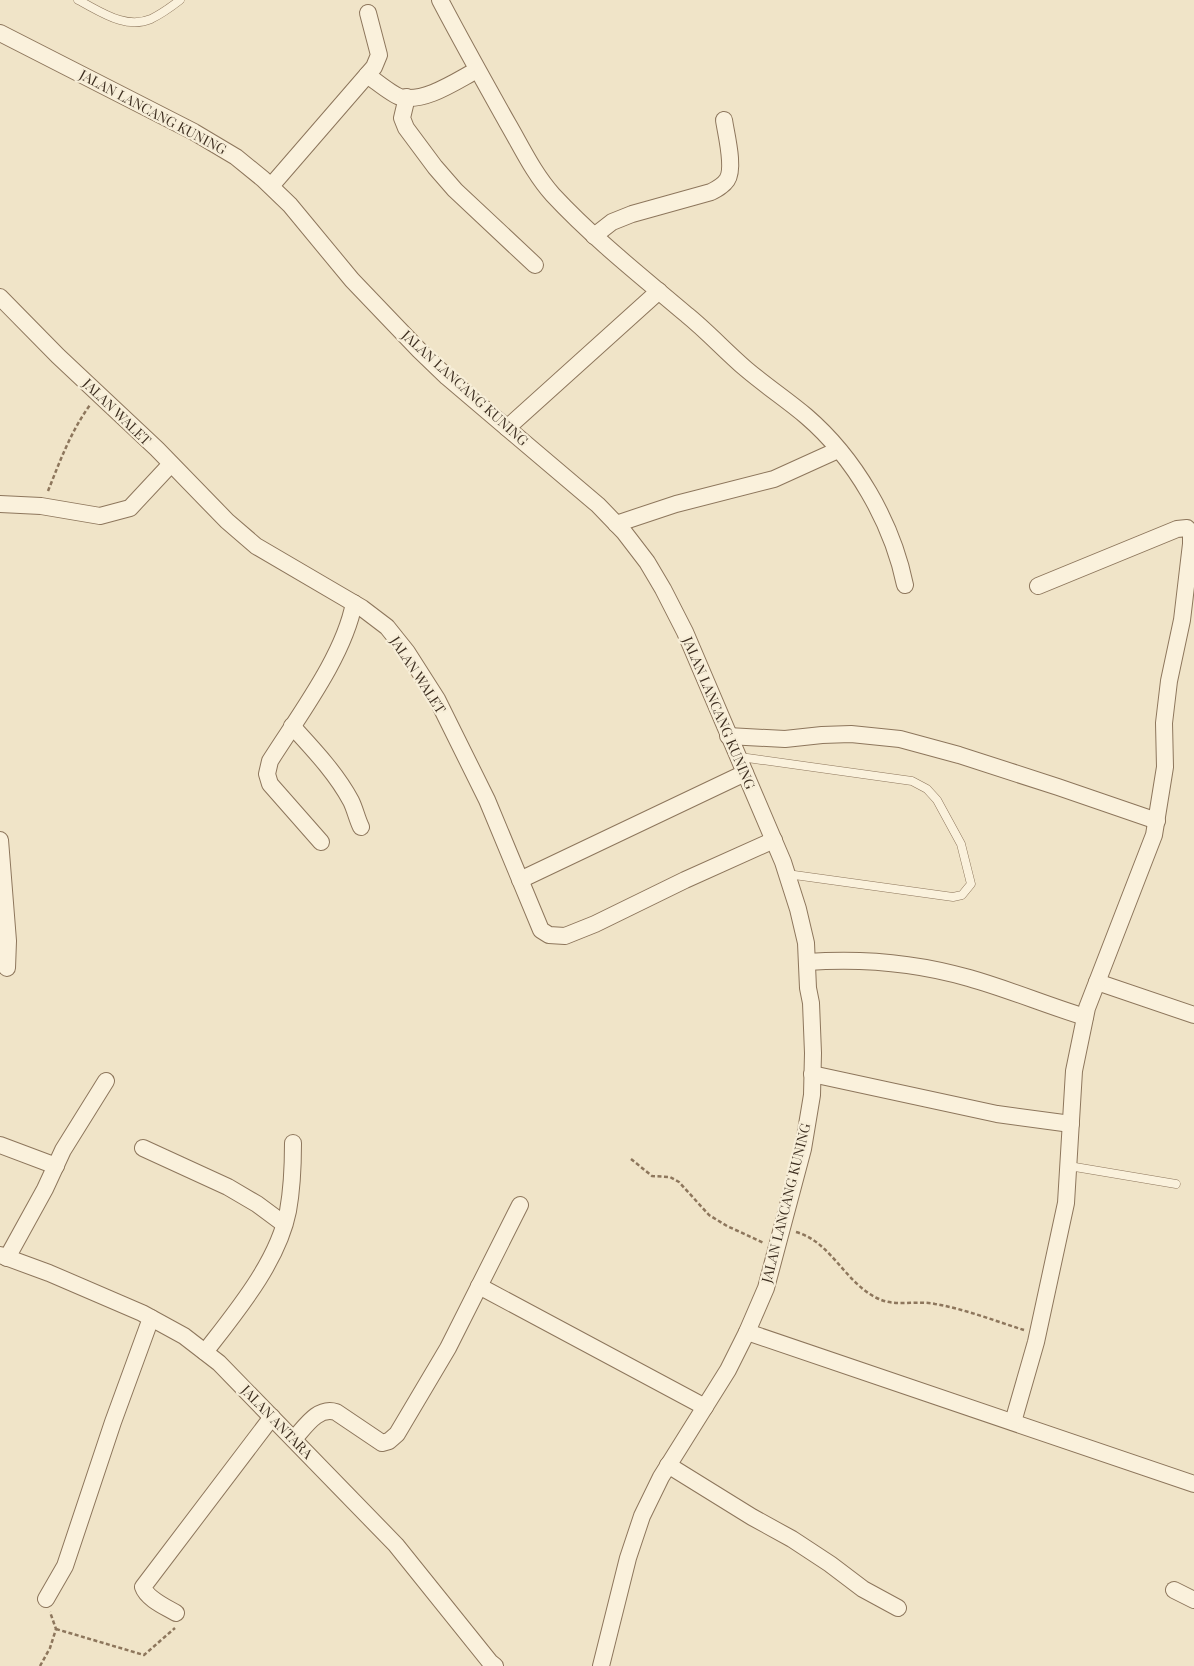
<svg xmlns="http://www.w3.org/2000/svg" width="1194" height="1666" viewBox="0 0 1194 1666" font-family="'Playfair Display',serif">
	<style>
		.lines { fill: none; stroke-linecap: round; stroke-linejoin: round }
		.lane-casing { stroke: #8d765c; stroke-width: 9 }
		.street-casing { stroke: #8d765c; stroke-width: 18 }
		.path { stroke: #8d765c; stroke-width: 2.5; stroke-dasharray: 4 2.5; stroke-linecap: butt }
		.lane { stroke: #faf1dc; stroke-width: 8 }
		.street { stroke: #faf1dc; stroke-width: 16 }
		.labels { text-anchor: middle; stroke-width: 4.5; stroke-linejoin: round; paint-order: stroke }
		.street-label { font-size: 14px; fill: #3d2e20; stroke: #f7eed8 }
	</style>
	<rect width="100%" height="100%" fill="#f0e4c8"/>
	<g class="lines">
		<defs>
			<g id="lane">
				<path d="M78 0C100 11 125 30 151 19 161 14 171 7 180 0"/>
				<path d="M740 757 912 781 927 789 937 800 961 844 971 884 962 895 953 897 787 874"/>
				<path d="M1069 1166 1176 1184"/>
			</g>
			<g id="street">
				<path d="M440 0C462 42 485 83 508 124 522 148 534 174 553 195 594 239 641 276 687 315 708 332 726 352 746 369 766 386 787 400 806 416 855 458 892 522 905 585"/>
				<path d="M0 33 194 132 236 157 263 179 290 205 352 280 419 350 447 377 598 505 624 532 647 562 663 589 685 632 783 862 798 909 806 943 808 988 811 1003 813 1053 812 1095 803 1149 766 1288 747 1332 728 1370 661 1477 642 1516 628 1558 601 1666"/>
				<path d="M367 75C376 81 391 94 400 97 425 103 456 81 477 70"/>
				<path d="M407 97 402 118 406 128 435 167 455 190 535 265"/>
				<path d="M271 186 374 67 379 55 368 13"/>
				<path d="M594 236 612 222 632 214 711 192C717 189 723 186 727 180 735 168 726 134 724 120"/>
				<path d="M0 297 58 356 157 449 227 521 256 546 362 608 387 627 407 652 437 699 487 800 541 930 549 935 565 936 595 924 685 880 774 840"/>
				<path d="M507 428 659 291"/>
				<path d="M0 504 41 506 100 516 130 508 171 464"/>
				<path d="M616 524 676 504 774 479 838 450"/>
				<path d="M292 726C313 749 336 773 351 801 355 809 357 819 361 827"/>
				<path d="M728 736 785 739 822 735 851 734 900 739 959 755 1058 787 1157 821"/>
				<path d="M0 840 8 941 7 968"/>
				<path d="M321 842 270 784 267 774 270 761C299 715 344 656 354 603"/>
				<path d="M520 880 745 773"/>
				<path d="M807 962C862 958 917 963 969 978 1008 989 1046 1005 1085 1017"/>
				<path d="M1097 982 1194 1015"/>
				<path d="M812 1074 997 1114 1071 1124"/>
				<path d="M0 1145 56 1166"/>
				<path d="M143 1148 228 1187 257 1204 284 1224"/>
				<path d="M0 1255 49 1273 142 1313 184 1336 219 1363 396 1545 490 1662 495 1666"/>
				<path d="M7 1258 45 1189 63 1150 106 1081"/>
				<path d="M479 1286 705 1407"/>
				<path d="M747 1332 1194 1484"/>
				<path d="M205 1352C236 1312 278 1262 288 1211 292 1189 293 1165 293 1143"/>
				<path d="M1013 1422 1036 1342 1066 1203 1074 1071 1087 1008 1154 835 1165 767 1164 723 1169 681 1182 620 1191 544V533L1187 528 1177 529 1038 586"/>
				<path d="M294 1439C305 1427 318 1406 336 1412L382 1443 389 1441 397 1434 448 1348 520 1205"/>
				<path d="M668 1465 752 1517 792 1539 830 1564 863 1589 898 1608"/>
				<path d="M1174 1590 1194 1600"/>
				<path d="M46 1599 65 1566 113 1422 151 1318"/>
				<path d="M176 1613C166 1607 147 1599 143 1587L272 1417"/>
			</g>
		</defs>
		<use href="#lane" class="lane-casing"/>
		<use href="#street" class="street-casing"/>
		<g class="path">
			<path d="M48 491C60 461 71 431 90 405"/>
			<path d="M631 1159 652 1176 670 1177 679 1182 709 1215 727 1226 764 1243"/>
			<path d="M796 1232C832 1242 845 1284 879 1299 896 1307 917 1300 935 1304 965 1309 995 1321 1024 1330"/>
			<path d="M56 1629 144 1655 175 1628"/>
			<path d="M40 1666 50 1648 56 1629 50 1612"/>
		</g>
		<use href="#lane" class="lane"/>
		<use href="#street" class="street"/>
	</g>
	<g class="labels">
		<g class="street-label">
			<text transform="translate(153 112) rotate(28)" y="5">JALAN LANCANG KUNING</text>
			<text transform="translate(465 388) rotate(42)" y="5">JALAN LANCANG KUNING</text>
			<text transform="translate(117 412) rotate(44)" y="5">JALAN WALET</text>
			<text transform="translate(418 675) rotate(57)" y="5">JALAN WALET</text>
			<text transform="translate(719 713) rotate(67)" y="5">JALAN LANCANG KUNING</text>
			<text transform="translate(786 1203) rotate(-76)" y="5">JALAN LANCANG KUNING</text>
			<text transform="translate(277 1422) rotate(46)" y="5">JALAN ANTARA</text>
		</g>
	</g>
</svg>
